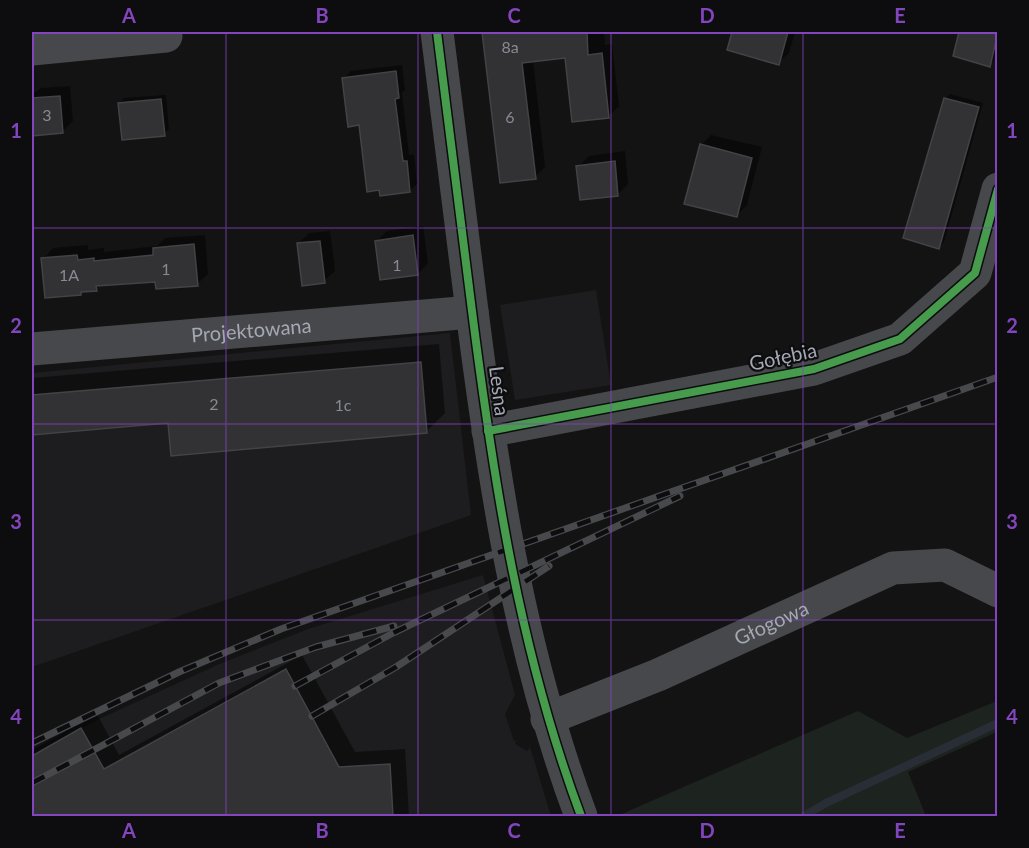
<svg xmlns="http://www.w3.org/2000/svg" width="1029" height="848" viewBox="0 0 1029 848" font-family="Lato,sans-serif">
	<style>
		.built { fill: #1d1d1f }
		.green { fill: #1d231e }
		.shadow { fill: #0007 }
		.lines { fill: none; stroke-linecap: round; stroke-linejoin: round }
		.stream { stroke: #292e36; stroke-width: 8 }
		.building { fill: #323234; stroke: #424346; stroke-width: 1.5 }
		.minor { stroke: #47484b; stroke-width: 33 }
		.rail-casing { stroke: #48494c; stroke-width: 7 }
		.rail { stroke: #0d0d0f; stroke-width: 4.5; stroke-dasharray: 14; stroke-linecap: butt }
		.cycleway-casing { stroke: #0d0d0f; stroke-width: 11 }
		.cycleway { stroke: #469c4c; stroke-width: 8 }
		.grid { fill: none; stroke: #8345bd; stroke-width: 1.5; stroke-opacity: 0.55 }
		.labels { text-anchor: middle; stroke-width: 4.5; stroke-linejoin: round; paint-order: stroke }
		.number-label { font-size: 16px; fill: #888a93 }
		.street-label { font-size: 20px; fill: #a4a8b3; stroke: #0d0d0f }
		.neatline { fill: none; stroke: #8345bd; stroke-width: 2 }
		.grid-label { font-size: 20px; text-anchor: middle; font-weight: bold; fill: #8345bd }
	</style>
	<rect width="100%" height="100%" fill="#131313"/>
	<g class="built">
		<path d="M596 290 611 385 515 400 500 305Z"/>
		<path d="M450 333 471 515 32 667V373Z"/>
		<path d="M483 575 515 695 505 714 514 741 517 740 515 744 527 751 530 747 551 816H32V755L95 721 217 665 308 629Z"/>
	</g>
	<path class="green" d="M997 701V732L908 772 926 816H617L858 711 907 738Z"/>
	<g class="shadow">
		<path d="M484 32H604L605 45 612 44 619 106 608 117 566 57 533 60 545 167 535 177 501 181Z"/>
		<path d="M734 32H795L789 53 778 63 729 49Z"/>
		<path d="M960 32H998L994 60 989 65 954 55Z"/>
		<path d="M402 65 405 90 402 93 409 155 414 154 417 184 410 191 361 124 344 78 351 71Z"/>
		<path d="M70 86 73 121 63 131 32 134V94L41 88Z"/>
		<path d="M950 94 983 103 944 242 939 247 945 99Z"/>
		<path d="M166 95 169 129 164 134 119 103 124 98Z"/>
		<path d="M711 135 762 147 747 205 736 216 701 145Z"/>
		<path d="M625 151 628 184 618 194 578 167 589 156Z"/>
		<path d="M423 226 428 263 418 274 377 241 387 231Z"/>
		<path d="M330 231 335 271 324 281 298 244 309 233Z"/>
		<path d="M205 235 208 274 197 284 157 280 101 285 96 289 83 291 80 294 43 259 53 248 88 245V250L104 248V252L157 246 165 238Z"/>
		<path d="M439 344 445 413 426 432 169 422 32 433V378Z"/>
		<path d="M302 655 355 752 405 749 409 816H32V750L97 714 119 755Z"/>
	</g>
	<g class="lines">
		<path class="stream" d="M804 816 826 803 998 723"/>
	</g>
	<g class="building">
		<path d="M482 32H587L588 55 602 53 609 118 572 122 565 58 522 63 536 179 500 183Z"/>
		<path d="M732 32H788L779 65 727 50Z"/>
		<path d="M959 32H998L990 67 953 56Z"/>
		<path d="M396 71 399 98 395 99 403 161H407L410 192 380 196 379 190 367 192 359 125 348 127 342 78Z"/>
		<path d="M60 96 63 133 32 136V98Z"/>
		<path d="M944 98 979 107 939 249 903 238Z"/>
		<path d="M161 99 165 136 122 140 118 103Z"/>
		<path d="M700 144 752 158 737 217 684 204Z"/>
		<path d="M615 161 618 196 580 200 576 166Z"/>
		<path d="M413 235 418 275 380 280 375 241Z"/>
		<path d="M320 241 325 283 302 286 297 243Z"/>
		<path d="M194 244 198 286 156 289 155 282 96 286 97 291 81 292V295L45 298 41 258 77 255 78 260 94 258V261L153 255V248Z"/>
		<path d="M421 362 427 433 171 456 168 423 32 435V395Z"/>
		<path d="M286 669 339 767 390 764 393 816H32V756L81 728 104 769Z"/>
	</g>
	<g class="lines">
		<g class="minor">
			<path d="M437 32C449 125 461 218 472 311 494 484 520 653 581 816"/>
			<path d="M32 49 166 36"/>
			<path id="s1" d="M32 349 472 312"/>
			<path d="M488 431 814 369 900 339 975 273 998 189"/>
			<path id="s2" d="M547 719 658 675 893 568 945 565 998 591"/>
		</g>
		<defs>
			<g id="rail">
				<path d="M295 686 393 633 680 496"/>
				<path d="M312 716 396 667 549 566"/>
				<path d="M32 743 179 672 281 629 998 377"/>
				<path d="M32 783 219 683 316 647 394 626"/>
			</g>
		</defs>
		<use href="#rail" class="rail-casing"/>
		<use href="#rail" class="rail"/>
		<defs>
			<g id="cycleway">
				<path d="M437 32C449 125 461 218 472 311 494 484 520 653 581 816"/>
				<path d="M488 431 814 369 900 339 975 273 998 189"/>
			</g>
		</defs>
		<use href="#cycleway" class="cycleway-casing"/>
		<use href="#cycleway" class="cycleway"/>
	</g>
	<path class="grid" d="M226 32V816M418 32V816M611 32V816M803 32V816M32 228H998M32 424H998M32 620H998"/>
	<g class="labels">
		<g class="number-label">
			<text x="510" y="53">8a</text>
			<text x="47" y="121">3</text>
			<text x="510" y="123">6</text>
			<text x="397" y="271">1</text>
			<text x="166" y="275">1</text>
			<text x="69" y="281">1A</text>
			<text x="214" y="410">2</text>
			<text x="343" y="411">1c</text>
		</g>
		<g class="street-label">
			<text dy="7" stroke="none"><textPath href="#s1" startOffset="220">Projektowana</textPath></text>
			<text transform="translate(783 357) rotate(-12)" y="7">Gołębia</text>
			<text transform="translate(499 391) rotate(83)" y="7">Leśna</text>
			<text dy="7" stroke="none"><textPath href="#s2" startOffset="244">Głogowa</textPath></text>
		</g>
	</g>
	<rect width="1029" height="848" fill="none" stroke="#0d0d0f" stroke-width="66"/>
	<rect x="33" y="33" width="963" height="782" class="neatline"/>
	<g class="grid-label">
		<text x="129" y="23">A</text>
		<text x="322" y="23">B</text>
		<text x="514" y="23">C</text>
		<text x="707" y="23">D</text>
		<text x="900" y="23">E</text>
		<text x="16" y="138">1</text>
		<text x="1012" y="138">1</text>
		<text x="16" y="333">2</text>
		<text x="1012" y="333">2</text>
		<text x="16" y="529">3</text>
		<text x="1012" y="529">3</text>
		<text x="16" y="724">4</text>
		<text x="1012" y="724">4</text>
		<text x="129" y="838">A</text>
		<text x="322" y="838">B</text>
		<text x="514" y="838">C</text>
		<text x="707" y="838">D</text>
		<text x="900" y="838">E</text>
	</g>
</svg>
